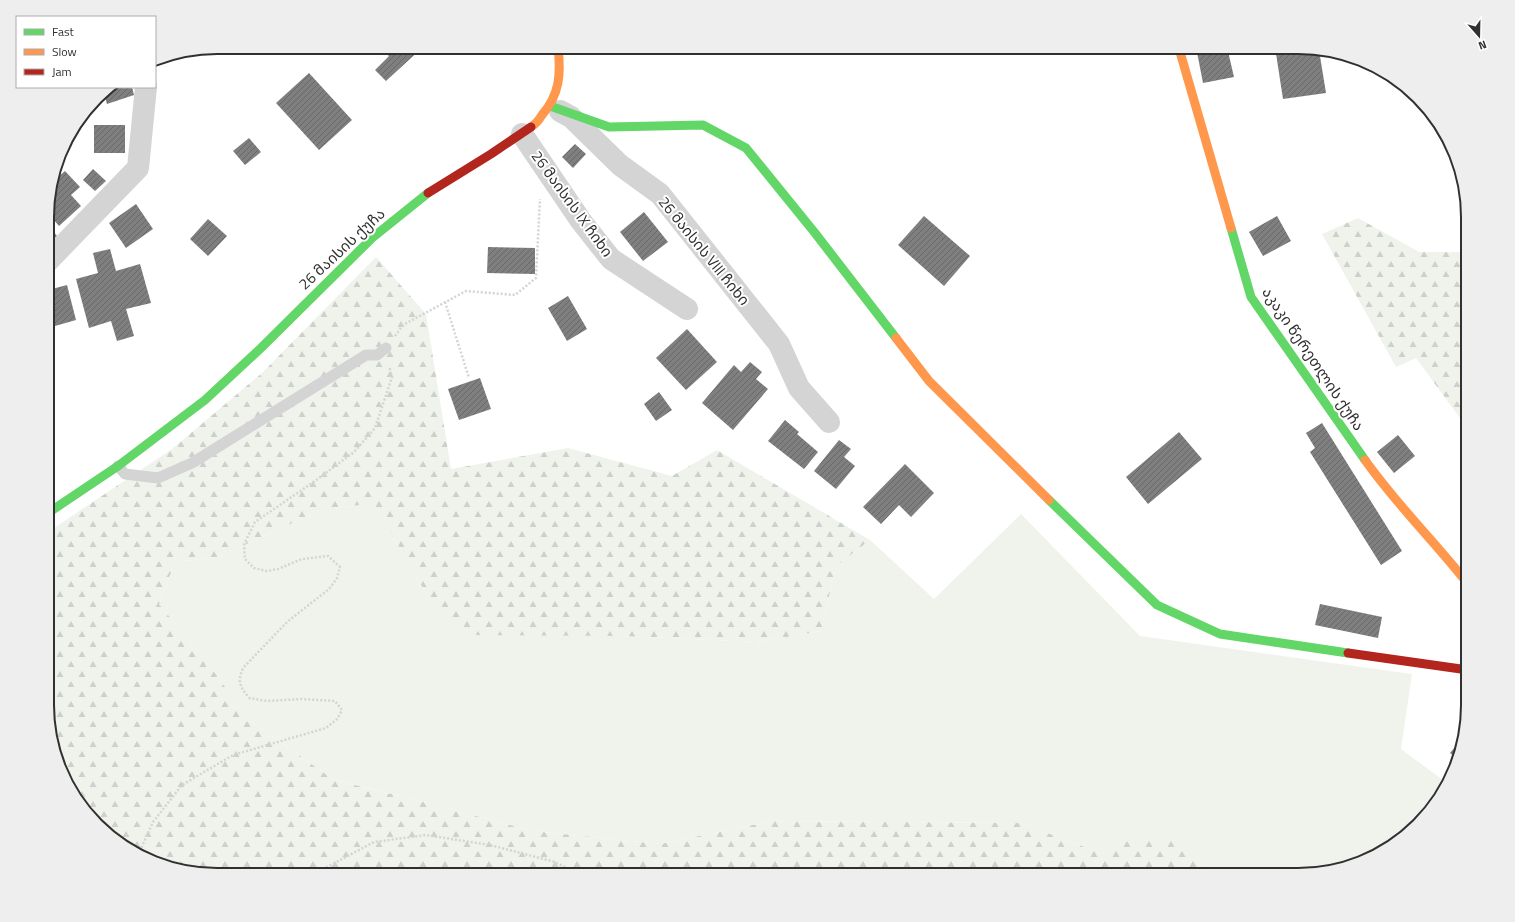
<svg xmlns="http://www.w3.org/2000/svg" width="1515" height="922" viewBox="0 0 1515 922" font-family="'Titillium Web','Noto Sans Georgian',sans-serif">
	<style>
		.green { fill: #eff3ec }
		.forest { fill: url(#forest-firs) }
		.building { fill: url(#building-hatch) }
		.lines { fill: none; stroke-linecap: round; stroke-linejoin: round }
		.path { stroke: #d4d4d4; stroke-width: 2.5; stroke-dasharray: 2 2; stroke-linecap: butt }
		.lane { stroke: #d4d4d4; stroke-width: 11 }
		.street { stroke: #d4d4d4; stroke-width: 22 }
		.fast { stroke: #63d668; stroke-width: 9 }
		.slow { stroke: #ff974d; stroke-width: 9 }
		.jam { stroke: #b3261e; stroke-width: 9 }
		.labels { text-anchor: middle; stroke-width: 4; stroke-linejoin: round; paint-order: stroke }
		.street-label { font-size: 15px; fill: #303030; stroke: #fff }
		.rim { fill: none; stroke: #303030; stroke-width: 2 }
	</style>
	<defs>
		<pattern id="forest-firs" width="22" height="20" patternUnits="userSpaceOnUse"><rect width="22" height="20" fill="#eff3ec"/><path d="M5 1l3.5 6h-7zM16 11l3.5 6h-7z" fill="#cdd1cb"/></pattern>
		<pattern id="building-hatch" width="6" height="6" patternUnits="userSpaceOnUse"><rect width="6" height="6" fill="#7f7f7f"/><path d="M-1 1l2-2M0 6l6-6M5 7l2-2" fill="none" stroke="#686868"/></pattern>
	</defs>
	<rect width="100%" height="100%" fill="#fff"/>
	<path class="green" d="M361 505 387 526 432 604 622 636 758 642 821 631 836 566 870 540 934 599 1021 514 1140 636 1412 674 1401 749 1447 783 1445 790 1418 825 1383 852 1309 875H1212L1185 841 1108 856 1021 823 773 821 660 844 533 831 412 799 334 780 249 720 207 662 159 604 175 562 218 557 323 509Z"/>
	<g class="forest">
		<path d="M1358 218 1419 252H1468V429L1416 358 1396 367 1322 234Z"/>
		<path d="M376 257 426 314 451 469 568 448 672 476 717 450 870 540 836 566 821 631 758 642 622 636 472 635 432 604 387 526 361 505 323 509 218 557 175 562 159 604 207 662 249 720 334 780 412 799 533 831 660 844 773 821 1021 823 1108 856 1123 838 1185 841 1212 875H217L173 869 132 852 75 799 48 727V532L172 449 262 373Z"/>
	</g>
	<g class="building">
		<path d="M242 47H256L250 54Z"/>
		<path d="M380 47H423L386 81 375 70 389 56Z"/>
		<path d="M1196 47H1227L1234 77 1203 83Z"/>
		<path d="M1275 47H1298L1319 50 1326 93 1283 99Z"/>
		<path d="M309 73 352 120 319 150 276 103Z"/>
		<path d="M108 87H132L134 95 107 104 103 91Z"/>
		<rect x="94" y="125" width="31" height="28"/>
		<path d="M249 138 261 152 245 165 233 151Z"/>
		<path d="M575 144 586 154 573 168 562 157Z"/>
		<path d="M93 169 106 181 95 191 83 180Z"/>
		<path d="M65 171 80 187 71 195 81 206 59 226 48 213V195L52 182Z"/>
		<path d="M136 204 153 229 126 248 109 223Z"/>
		<path d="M644 212 668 242 643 261 620 232Z"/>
		<path d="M924 216 970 256 944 286 898 245Z"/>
		<path d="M1277 216 1291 241 1263 256 1249 232Z"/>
		<path d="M208 219 227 236 208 256 190 239Z"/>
		<path d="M48 225 57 236 48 244Z"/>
		<path d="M488 247 535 248V274L487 273Z"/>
		<path d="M110 249 116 271 140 264 151 303 126 309 134 336 117 341 111 321 89 328 76 279 98 273 93 253Z"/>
		<path d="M67 285 76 320 48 328V290Z"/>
		<path d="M568 296 587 329 567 341 548 308Z"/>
		<path d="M687 329 717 362 686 390 656 358Z"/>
		<path d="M750 362 762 372 756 379 768 389 733 430 702 403 734 365 741 372Z"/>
		<path d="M480 378 491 409 459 420 448 389Z"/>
		<path d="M659 392 672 410 656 421 644 404Z"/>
		<path d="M785 420 799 432 797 434 818 452 804 469 768 441Z"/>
		<path d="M1322 423 1402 551 1381 565 1310 452 1315 448 1306 433Z"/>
		<path d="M1179 432 1202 459 1148 504 1126 477Z"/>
		<path d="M1398 435 1415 456 1394 473 1377 452Z"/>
		<path d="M839 440 851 449 844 457 855 466 836 489 814 471Z"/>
		<path d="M905 464 934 493 911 517 899 505 881 524 863 507Z"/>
		<path d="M1320 604 1382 617 1378 638 1315 625Z"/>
		<path d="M1460 741 1455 757 1450 753Z"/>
	</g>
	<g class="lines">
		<g class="path">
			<path d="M445 302 469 378"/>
			<path d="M395 336 403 325 466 291 515 295 536 278 540 199"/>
			<path d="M138 855 153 822 182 785 233 755 326 728 337 719 342 710 335 701 301 699 267 701 249 698C240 686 237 683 243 668L287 622 329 589 337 578 340 567 328 556 302 559 278 569 266 571 254 568 245 559 244 544 255 522 315 481 354 452 375 428 392 377 389 366"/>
			<path d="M312 875 374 842 426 835 490 845 555 862 581 875"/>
			<path d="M842 875 859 873 867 875"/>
		</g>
		<path class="lane" d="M118 466 125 474 158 478 192 463 366 355H377L386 348"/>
		<g class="street">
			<path d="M560 111 571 117 620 165 660 194 779 344 799 388 829 422"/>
			<path d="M522 134 581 221 611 259 687 309"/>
			<path d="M48 261 138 168 146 87"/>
		</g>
		<g class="fast">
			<path d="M550 106 609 127 703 125 746 148 815 233 896 338"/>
			<path d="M1231 228 1251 297 1365 460"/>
			<path d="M1049 500 1157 605 1220 634 1348 653"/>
			<path d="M48 513 118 466 205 400 261 348 372 238 428 193"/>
		</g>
		<g class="slow">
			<path d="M1180 47V52L1231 228"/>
			<path d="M531 127C536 124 539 120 542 115 560 94 561 74 558 47"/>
			<path d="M896 338 929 381 1049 500"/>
			<path d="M1365 460C1396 504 1435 542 1468 584"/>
		</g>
		<g class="jam">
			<path d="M428 193 491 154 531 127"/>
			<path d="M1348 653 1468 670"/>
		</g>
	</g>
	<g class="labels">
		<g class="street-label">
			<text transform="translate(572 204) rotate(54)" y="5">26 მაისის IX ჩიხი</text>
			<text transform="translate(342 249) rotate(-43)" y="5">26 მაისის ქუჩა</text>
			<text transform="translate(704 251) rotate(51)" y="5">26 მაისის VIII ჩიხი</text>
			<text transform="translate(1313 359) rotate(56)" y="5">აკაკი წერეთლის ქუჩა</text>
		</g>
	</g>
	<path d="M0 0H1515V922H0ZM217 54H1298A163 163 0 0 1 1461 217V705A163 163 0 0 1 1298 868H217A163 163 0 0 1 54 705V217A163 163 0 0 1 217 54Z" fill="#eee" fill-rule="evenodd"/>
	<path class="rim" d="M217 54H1298A163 163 0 0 1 1461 217V705A163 163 0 0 1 1298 868H217A163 163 0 0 1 54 705V217A163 163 0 0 1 217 54Z"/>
	<rect x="16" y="16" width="140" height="72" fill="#ffffff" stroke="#acacac"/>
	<rect x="24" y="29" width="20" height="6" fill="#63d668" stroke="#acacac"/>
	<text x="52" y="36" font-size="12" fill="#303030">Fast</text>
	<rect x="24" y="49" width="20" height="6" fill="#ff974d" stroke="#acacac"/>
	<text x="52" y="56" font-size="12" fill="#303030">Slow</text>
	<rect x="24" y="69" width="20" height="6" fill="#b3261e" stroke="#acacac"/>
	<text x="52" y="76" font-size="12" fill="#303030">Jam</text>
	<g transform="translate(1479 36) rotate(160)" stroke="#ffffff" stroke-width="3" paint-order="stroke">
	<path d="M0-3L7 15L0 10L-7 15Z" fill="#303030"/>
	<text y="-6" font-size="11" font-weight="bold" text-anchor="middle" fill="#303030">N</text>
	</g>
</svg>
